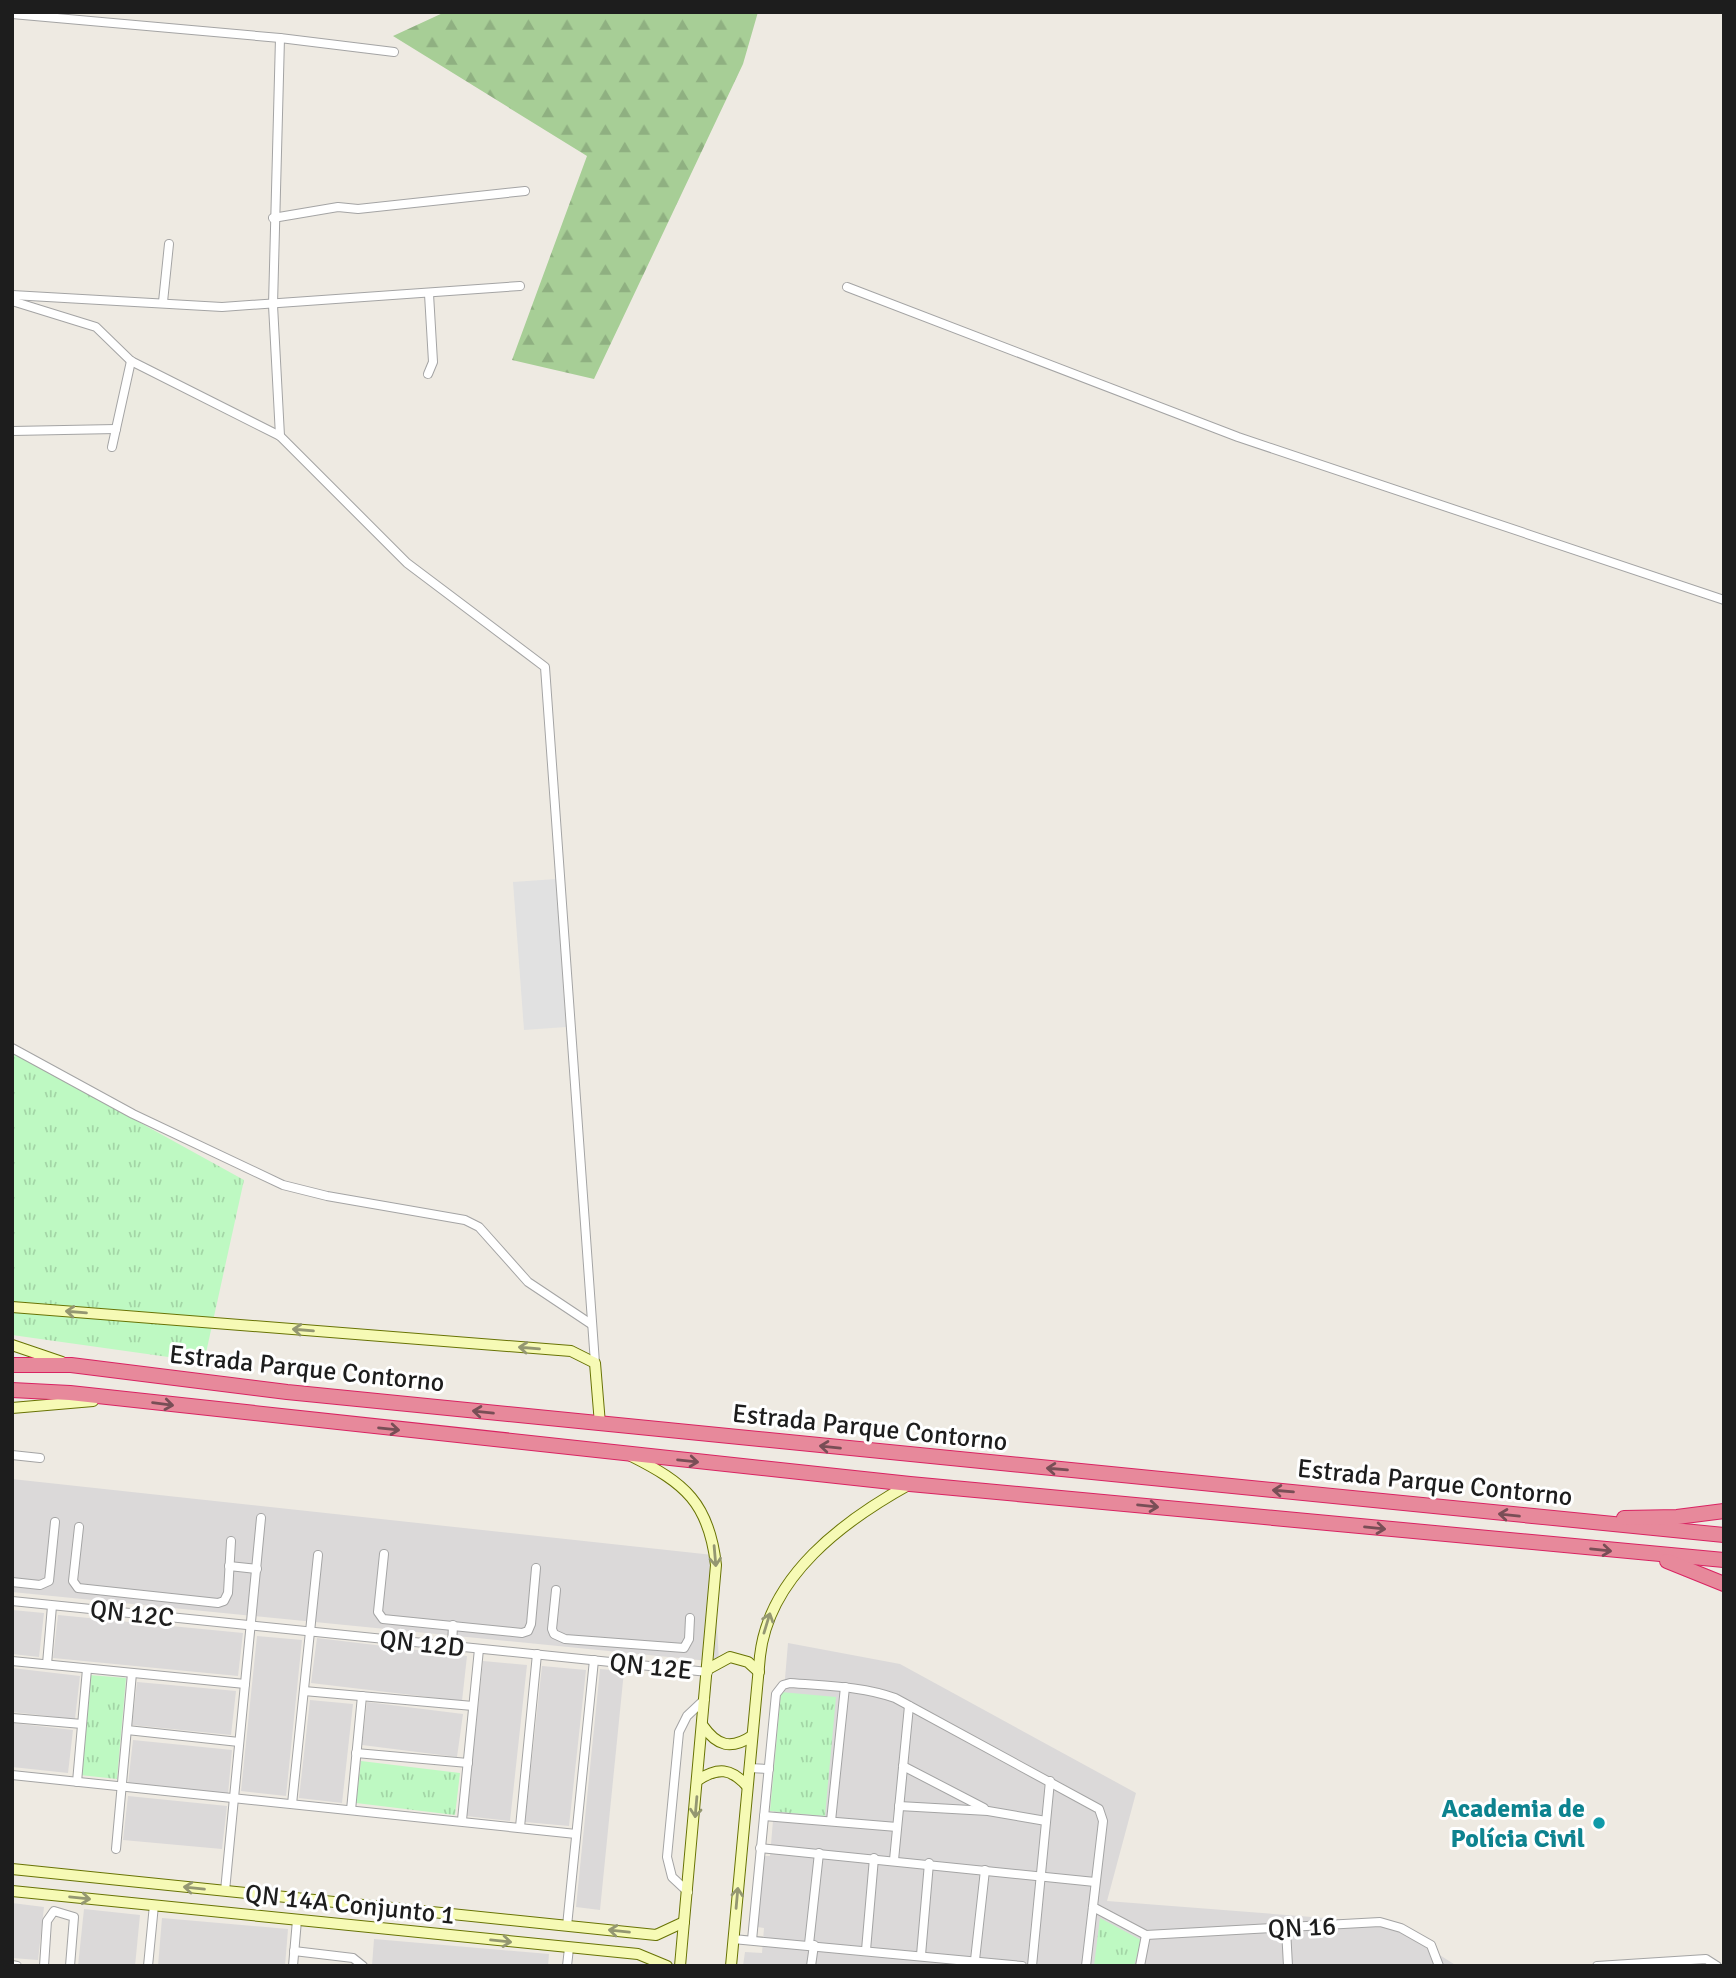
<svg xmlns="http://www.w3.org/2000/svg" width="1736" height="1978" viewBox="0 0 1736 1978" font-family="Signika,sans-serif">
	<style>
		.residential { fill: #dbd9d9 }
		.forest { fill: url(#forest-firs) }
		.park { fill: url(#park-tufts) }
		.parking { fill: #e1e1e1 }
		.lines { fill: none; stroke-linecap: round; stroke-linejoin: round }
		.street-casing { stroke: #a4a4a4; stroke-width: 10 }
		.secondary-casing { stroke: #687304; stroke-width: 12 }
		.highway-casing { stroke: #d92362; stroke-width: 16 }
		.street { stroke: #fff; stroke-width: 8 }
		.secondary { stroke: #f6fab5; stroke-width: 10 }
		.highway { stroke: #e7899b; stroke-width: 14 }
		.oneway { stroke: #949771 }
		.oneway2 { stroke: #784e56 }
		.culture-dot { fill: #0f9aa8; stroke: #fff; stroke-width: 2.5 }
		.labels { text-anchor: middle; stroke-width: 6; stroke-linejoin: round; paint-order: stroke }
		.street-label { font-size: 26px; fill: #1d1d1d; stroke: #fff }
		.culture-label { font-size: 26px; font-weight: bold; fill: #0d838f; stroke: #fff; text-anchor: end }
	</style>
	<defs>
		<pattern id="forest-firs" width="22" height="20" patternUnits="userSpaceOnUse" patternTransform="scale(1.75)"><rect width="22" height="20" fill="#a7ce96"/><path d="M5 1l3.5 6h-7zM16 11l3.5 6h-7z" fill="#8fb081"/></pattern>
		<pattern id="park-tufts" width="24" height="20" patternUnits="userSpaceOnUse" patternTransform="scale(1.75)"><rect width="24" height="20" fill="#bef9c2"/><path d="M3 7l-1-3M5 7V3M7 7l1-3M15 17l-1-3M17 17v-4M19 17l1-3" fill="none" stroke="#a3d5a6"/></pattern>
	</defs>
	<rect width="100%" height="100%" fill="#eeeae2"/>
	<g class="residential">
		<path d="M12 1479 713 1555 719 1662 12 1592Z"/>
		<path d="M12 1610 44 1613 39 1657 12 1654Z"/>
		<path d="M58 1615 243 1633 238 1676 53 1658Z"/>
		<path d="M257 1636 302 1640 286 1796 241 1791Z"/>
		<path d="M317 1638 467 1656 462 1701 311 1683Z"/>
		<path d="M788 1643 900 1664 1136 1793 1107 1901 1389 1923 1457 1966H743L745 1952 762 1953 764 1928 757 1927 765 1856H770Z"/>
		<path d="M483 1661 527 1665 510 1821 466 1816Z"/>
		<path d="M542 1666 586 1670 569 1826 525 1822Z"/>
		<path d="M12 1668 80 1676 75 1719 12 1712Z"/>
		<path d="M600 1669 624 1671 600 1910 576 1907Z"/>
		<path d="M137 1682 236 1691 231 1735 132 1725Z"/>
		<path d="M310 1700 353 1704 342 1803 299 1798Z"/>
		<path d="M367 1702 463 1714 457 1757 362 1745Z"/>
		<path d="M12 1723 73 1730 68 1773 12 1767Z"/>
		<path d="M133 1740 232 1750 228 1794 128 1784Z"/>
		<path d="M128 1796 227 1806 222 1849 123 1840Z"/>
		<path d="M12 1903 44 1907 38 1960 12 1958Z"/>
		<path d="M84 1909 140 1915 135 1966H78Z"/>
		<path d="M162 1918 288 1929 285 1966H158Z"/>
		<path d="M374 1939 549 1954 548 1966H372Z"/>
	</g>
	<path class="forest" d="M445 12H758L743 64 594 379 512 360 587 156 393 36Z"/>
	<g class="park">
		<path d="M12 1052 244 1180 204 1362 12 1335Z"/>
		<path d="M89 1675 126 1678 117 1779 80 1775Z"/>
		<path d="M781 1692 836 1697 825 1816 770 1811Z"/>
		<path d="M361 1761 460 1773 455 1815 356 1803Z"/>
		<path d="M1100 1918 1141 1940 1134 1966H1094Z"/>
	</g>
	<path class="parking" d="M556 879 566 1027 524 1030 513 882Z"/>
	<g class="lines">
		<defs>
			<g id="street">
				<path d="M12 14 280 38 394 52"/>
				<path d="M280 38 273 305 280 436"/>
				<path d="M273 218 338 207 358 209 525 191"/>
				<path d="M847 287 1238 437 1724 600"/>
				<path d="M12 295 222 307 520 286"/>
				<path d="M12 301 96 327 131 361 280 436 407 563 545 667 595 1363"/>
				<path d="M163 302 169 244"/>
				<path d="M428 374 433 362 429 294"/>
				<path d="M12 431 116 429"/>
				<path d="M112 447 131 361"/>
				<path d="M12 1048 133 1114 283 1185 327 1196 465 1220 479 1227 528 1282 591 1324"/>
				<path d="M12 1455 40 1458"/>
				<path d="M79 1527 73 1581 78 1588 218 1603 224 1601 228 1593 231 1541"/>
				<path d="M384 1554 378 1612 383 1619 522 1633 528 1631 531 1624 536 1568"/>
				<path d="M229 1566 257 1569"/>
				<path d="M12 1582 40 1585 49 1581 55 1522"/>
				<path d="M556 1590 552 1629 554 1634 565 1639 684 1648 689 1639 690 1618"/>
				<path d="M12 1601 708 1672"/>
				<path d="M452 1646 453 1625"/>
				<path d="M12 1661 245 1684"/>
				<path d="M47 1664 52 1606"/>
				<path d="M304 1691 473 1706"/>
				<path d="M12 1718 82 1724"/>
				<path d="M127 1730 239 1742"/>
				<path d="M356 1753 468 1763"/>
				<path d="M903 1766 984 1808"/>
				<path d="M749 1768 769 1769"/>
				<path d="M12 1775 576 1834"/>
				<path d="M77 1782 87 1669"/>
				<path d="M292 1804 318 1555"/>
				<path d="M899 1806 988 1811 1046 1821"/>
				<path d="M351 1810 362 1696"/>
				<path d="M764 1816 897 1827"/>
				<path d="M462 1820 479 1649"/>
				<path d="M831 1821 845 1687"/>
				<path d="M520 1827 537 1654"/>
				<path d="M760 1848 1095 1882"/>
				<path d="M116 1849 132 1673"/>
				<path d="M894 1860 909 1706"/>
				<path d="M225 1891 261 1518"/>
				<path d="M688 1892 672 1877 667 1857 679 1732 687 1716 705 1699"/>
				<path d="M1093 1907 1146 1935"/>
				<path d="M567 1926 594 1660"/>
				<path d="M1286 1929 1288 1966"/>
				<path d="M1146 1935 1380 1922 1401 1928 1431 1945 1439 1966"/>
				<path d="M733 1939 1022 1966"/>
				<path d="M752 1940 776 1694 783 1685 790 1683C825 1686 862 1686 895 1698L1099 1809 1103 1821 1086 1966"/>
				<path d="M809 1944 819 1853"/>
				<path d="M866 1950 874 1858"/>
				<path d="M294 1951 353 1958 363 1966"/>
				<path d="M921 1955 929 1863"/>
				<path d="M975 1960 985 1870"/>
				<path d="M12 1965 17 1966"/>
				<path d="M44 1966 47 1921 54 1911 74 1917 70 1966"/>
				<path d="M148 1966 154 1905"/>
				<path d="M293 1966 297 1920"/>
				<path d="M567 1966 569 1948"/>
				<path d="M811 1966 814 1945"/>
				<path d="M1032 1966 1050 1781"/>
				<path d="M1140 1966 1146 1935"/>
				<path d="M1597 1966 1706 1959 1717 1966"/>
			</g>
			<g id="secondary">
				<path d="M12 1307 571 1351 595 1363 600 1424"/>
				<path d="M12 1345 62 1362"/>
				<path d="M12 1408 93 1401"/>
				<path d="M631 1456C685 1483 709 1503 716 1565L680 1966"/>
				<path d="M708 1669 730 1657 748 1662 759 1672"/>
				<path d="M703 1726C717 1746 731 1750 752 1736"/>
				<path d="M698 1780C718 1767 731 1768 747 1786"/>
				<path d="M12 1869 656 1935 684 1922"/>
				<path d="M12 1891 638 1954 667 1966"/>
				<path d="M731 1966 760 1656C769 1576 843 1521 910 1484"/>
			</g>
			<g id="highway">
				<path d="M12 1365H71L287 1392 1724 1535"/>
				<path d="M12 1390 70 1393 910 1484 1724 1560"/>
				<path d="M1624 1518 1677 1517 1724 1511"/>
				<path d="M1667 1561 1724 1584"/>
			</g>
		</defs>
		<use href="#street" class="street-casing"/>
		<use href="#secondary" class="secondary-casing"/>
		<use href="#highway" class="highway-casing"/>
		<use href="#street" class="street"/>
		<use href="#secondary" class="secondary"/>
		<use href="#highway" class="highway"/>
	</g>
	<defs><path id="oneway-shaft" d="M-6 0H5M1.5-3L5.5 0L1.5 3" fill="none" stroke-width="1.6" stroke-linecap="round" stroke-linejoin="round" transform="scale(1.75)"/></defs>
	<g class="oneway">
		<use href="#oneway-shaft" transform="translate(76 1312) rotate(-175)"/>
		<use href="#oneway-shaft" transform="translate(303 1330) rotate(-175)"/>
		<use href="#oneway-shaft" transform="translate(529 1348) rotate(-175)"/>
		<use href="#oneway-shaft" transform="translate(715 1556) rotate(85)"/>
		<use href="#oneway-shaft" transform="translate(767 1623) rotate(-73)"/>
		<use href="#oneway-shaft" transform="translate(696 1807) rotate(95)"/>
		<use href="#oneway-shaft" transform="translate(194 1888) rotate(-174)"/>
		<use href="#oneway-shaft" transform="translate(80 1898) rotate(6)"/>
		<use href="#oneway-shaft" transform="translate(737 1898) rotate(-85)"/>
		<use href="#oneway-shaft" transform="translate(619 1931) rotate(-174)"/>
		<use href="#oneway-shaft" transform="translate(501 1941) rotate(6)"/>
	</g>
	<g class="oneway2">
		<use href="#oneway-shaft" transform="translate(163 1404) rotate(7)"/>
		<use href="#oneway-shaft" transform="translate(483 1412) rotate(-174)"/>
		<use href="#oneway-shaft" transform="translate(389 1429) rotate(6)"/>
		<use href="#oneway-shaft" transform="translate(830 1447) rotate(-174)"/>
		<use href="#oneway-shaft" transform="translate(688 1461) rotate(6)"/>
		<use href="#oneway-shaft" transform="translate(1057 1469) rotate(-175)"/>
		<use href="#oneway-shaft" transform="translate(1283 1491) rotate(-175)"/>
		<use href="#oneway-shaft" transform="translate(1148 1506) rotate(6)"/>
		<use href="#oneway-shaft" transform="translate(1509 1515) rotate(-174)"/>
		<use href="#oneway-shaft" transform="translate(1375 1528) rotate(6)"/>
		<use href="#oneway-shaft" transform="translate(1601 1550) rotate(6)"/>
	</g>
	<circle class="culture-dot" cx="1599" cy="1823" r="7"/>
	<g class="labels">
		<g class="street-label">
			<text transform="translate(307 1368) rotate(6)" y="9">Estrada Parque Contorno</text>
			<text transform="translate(870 1427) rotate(6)" y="9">Estrada Parque Contorno</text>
			<text transform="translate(1435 1482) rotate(6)" y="9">Estrada Parque Contorno</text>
			<text transform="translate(132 1613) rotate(6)" y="9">QN 12C</text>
			<text transform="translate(422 1643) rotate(6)" y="9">QN 12D</text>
			<text transform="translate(651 1666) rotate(6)" y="9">QN 12E</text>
			<text transform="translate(350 1904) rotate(6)" y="9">QN 14A Conjunto 1</text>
			<text transform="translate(1302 1927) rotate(-3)" y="9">QN 16</text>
		</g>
		<g class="culture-label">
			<text x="1585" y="1817">Academia de<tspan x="1585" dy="30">Polícia Civil</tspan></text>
		</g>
	</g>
	<rect width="1736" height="1978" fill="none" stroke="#1d1d1d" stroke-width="28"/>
</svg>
